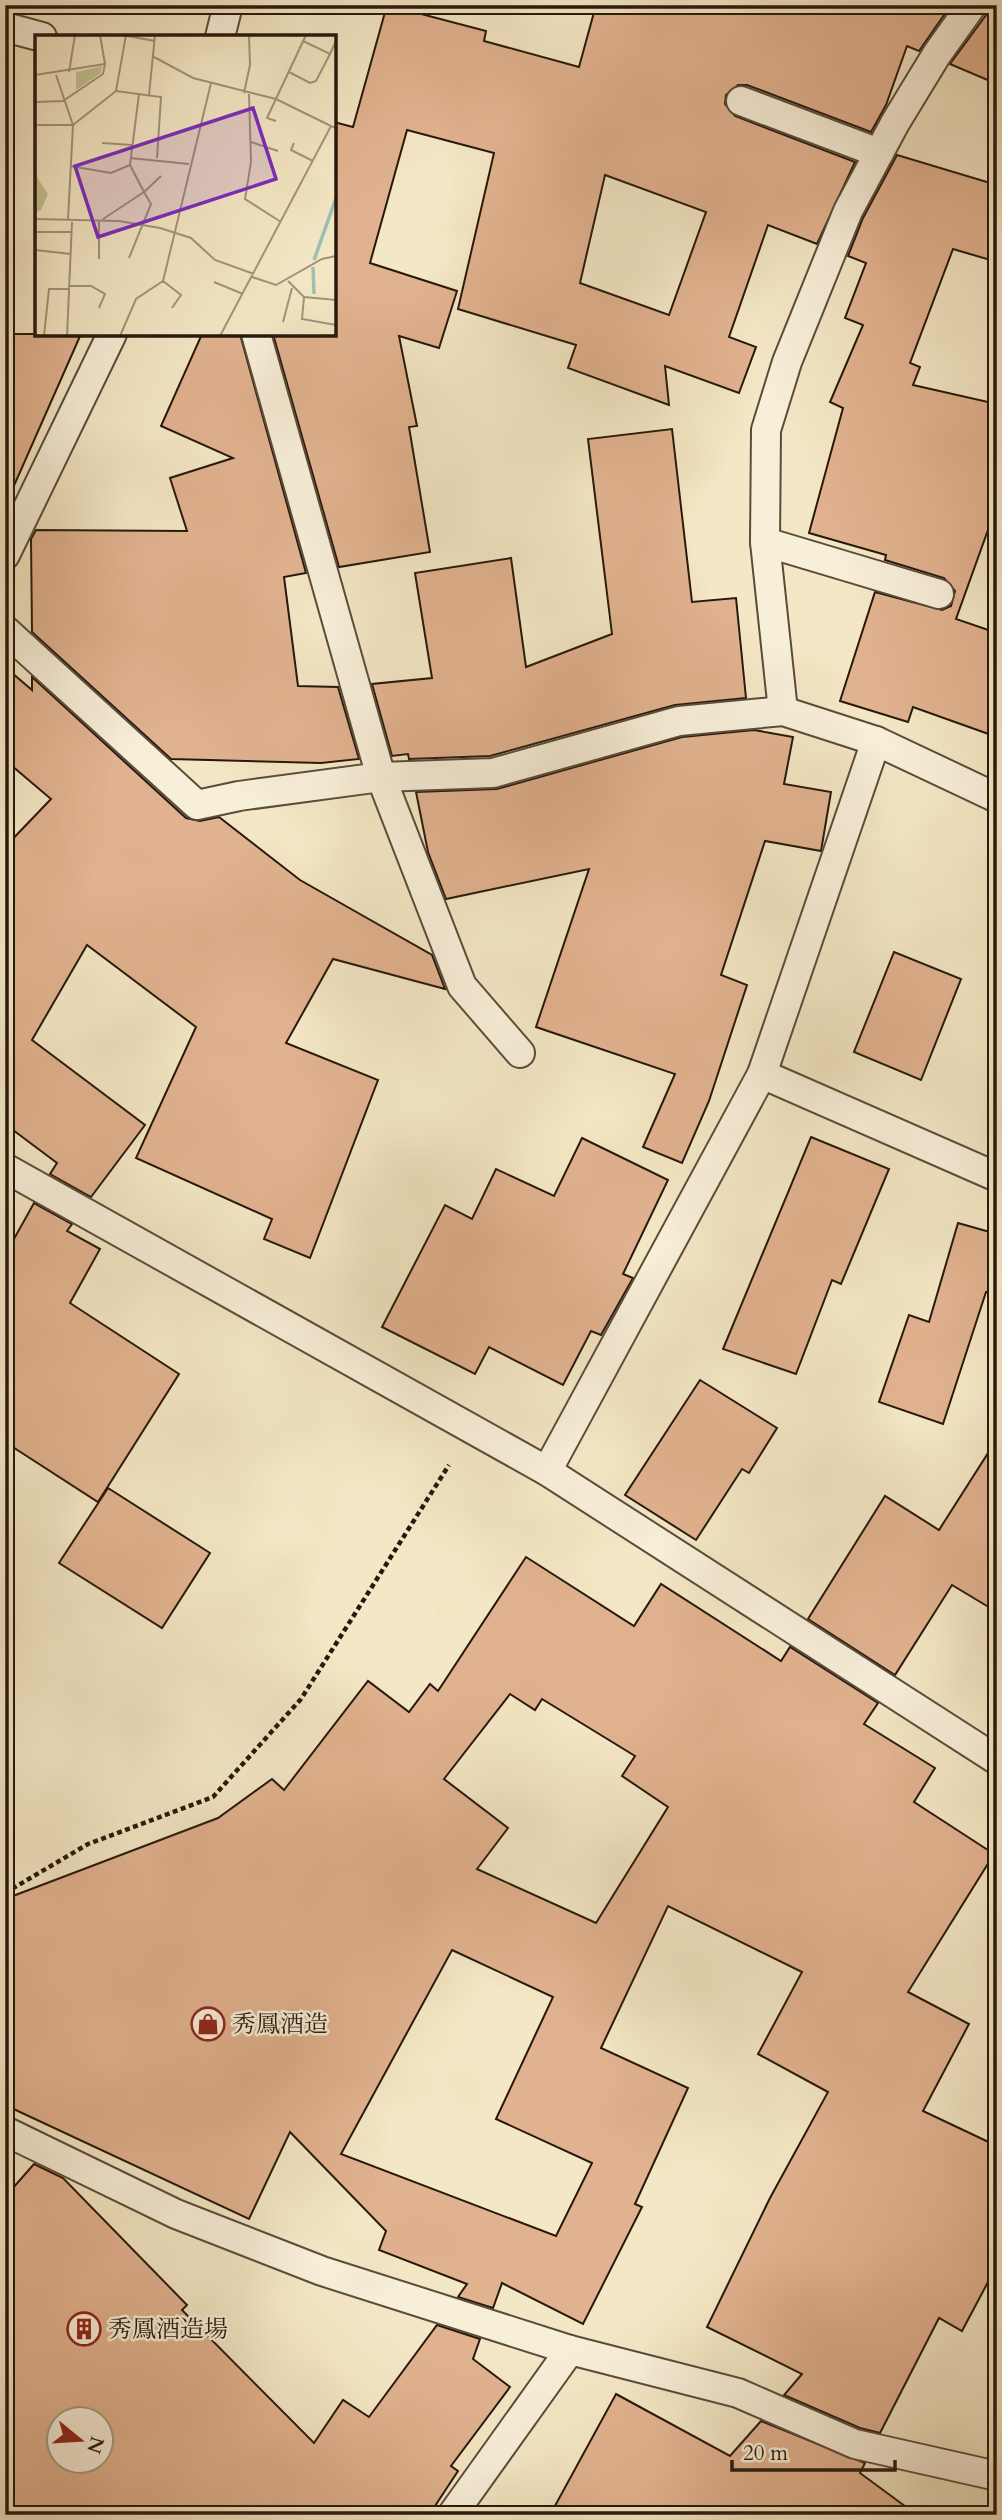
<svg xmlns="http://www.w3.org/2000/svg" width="1002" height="2520" viewBox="0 0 1002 2520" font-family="Cardo,'Noto Serif JP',serif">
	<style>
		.building { fill: #e1b28f; stroke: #27180d; stroke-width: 2; fill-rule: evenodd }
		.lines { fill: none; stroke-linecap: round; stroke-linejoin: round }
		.lane-casing { stroke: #5a4c3b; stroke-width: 32 }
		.path { stroke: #27180d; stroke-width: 4.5; stroke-dasharray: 5 3.5; stroke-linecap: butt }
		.lane { stroke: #f8efd9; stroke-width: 28 }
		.labels { text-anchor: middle; stroke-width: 5; stroke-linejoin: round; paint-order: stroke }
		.poi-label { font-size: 24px; fill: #27180d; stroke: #f8efd9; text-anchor: start }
		.inset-river { fill: none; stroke: #9cc0b3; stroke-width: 3.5 }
		.inset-road { fill: none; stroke: #a2947b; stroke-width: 2 }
		.view { fill: #7b2cbf; fill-opacity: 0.15; stroke: #7b2cbf; stroke-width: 3.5 }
		.inset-edge { fill: none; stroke: #27180d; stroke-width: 3.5 }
	</style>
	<rect width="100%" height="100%" fill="#f4e7c5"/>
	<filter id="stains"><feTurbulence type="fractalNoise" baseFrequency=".00286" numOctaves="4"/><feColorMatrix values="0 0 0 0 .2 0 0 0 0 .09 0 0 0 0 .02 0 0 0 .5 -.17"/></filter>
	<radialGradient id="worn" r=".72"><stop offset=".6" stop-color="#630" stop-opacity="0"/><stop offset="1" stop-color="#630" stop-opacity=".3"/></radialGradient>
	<g class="building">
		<path d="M387 5 486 31 484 41 579 67 596 5H951L919 51 907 46 886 105 871 132 747 85H738L726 95 725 104 735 116 855 162 817 244 768 225 729 337 756 347 739 393 665 366 669 405 568 368 576 345 458 309 494 153 407 130 370 263 457 291 439 348 399 336 417 426 409 427 430 552 339 567 273 334H334V122L353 127ZM605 175 706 212 669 315 580 283Z"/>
		<path d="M988 5H997V84L950 64 986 15Z"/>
		<path d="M897 155 997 185V262L953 249 910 363 920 367 913 385 997 404V505L956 619 997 633V737L913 707 908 722 840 701 875 592 942 610 951 606 955 591 944 578 885 560 886 555 809 533 843 408 830 402 863 325 845 318 866 263 848 256 863 218Z"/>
		<path d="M5 334H81L5 506Z"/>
		<path d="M202 334H240L306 573 284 577 298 686 338 687 359 759 321 763 171 759 32 632 31 539 36 530 187 531 170 478 233 458 161 426Z"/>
		<path d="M672 429 692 602 736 598 746 698 675 705 490 756 409 759 408 754 392 756 372 684 432 678 415 573 511 558 526 667 612 634 588 439Z"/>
		<path d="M5 667 32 690V677L186 818 200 821 219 817 300 880 432 955 445 989 333 959 286 1043 378 1080 310 1258 264 1239 272 1219 136 1158 196 1027 87 945 32 1040 145 1125 91 1197 50 1174 57 1163 5 1124V847L51 799 5 760Z"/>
		<path d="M754 730 793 737 784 784 831 792 821 851 765 841 721 975 747 985 709 1101 682 1163 643 1147 675 1074 536 1027 589 869 446 899 428 852 416 792 497 789 682 737Z"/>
		<path d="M894 952 961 979 921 1080 854 1052Z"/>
		<path d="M811 1137 889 1169 841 1284 832 1280 796 1374 723 1349Z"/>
		<path d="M582 1138 668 1180 623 1274 633 1278 601 1335 591 1331 563 1385 489 1347 475 1374 382 1327 445 1205 472 1219 496 1169 554 1196Z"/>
		<path d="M34 1203 72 1224 67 1231 100 1249 70 1303 179 1374 98 1502 5 1442V1255Z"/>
		<path d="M958 1223 997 1234V1295L986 1292 943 1424 879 1402 909 1315 929 1322Z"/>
		<path d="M700 1380 777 1428 749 1473 742 1469 696 1540 625 1495Z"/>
		<path d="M997 1439V1612L952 1585 895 1675 808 1619 885 1496 939 1530Z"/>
		<path d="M108 1488 210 1553 162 1628 59 1563Z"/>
		<path d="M526 1557 634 1626 661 1584 781 1661 790 1647 878 1703 864 1724 935 1768 914 1802 994 1854 908 1992 969 2024 923 2111 997 2146V2265L962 2331 939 2318 880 2433 860 2428 784 2395 802 2374 707 2327 770 2198 828 2092 758 2054 802 1972 668 1906 601 2048 688 2088 635 2204 642 2207 583 2324 502 2283 493 2308 458 2297 467 2284 379 2250 386 2231 290 2132 249 2219 5 2105V1899L218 1818 272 1779 284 1790 368 1681 409 1712 430 1684 438 1691ZM510 1694 535 1710 542 1699 635 1756 622 1776 668 1807 596 1923 477 1869 508 1828 444 1779ZM452 1950 553 1997 496 2119 592 2163 556 2236 341 2154Z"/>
		<path d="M34 2164 63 2178 187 2305 182 2310 314 2443 343 2400 369 2417 437 2325 480 2339 473 2359 510 2387 451 2466 458 2471 429 2515H5V2197ZM60 2418H102V2460H60Z"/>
		<path d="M616 2394 730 2456 761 2421 865 2463 860 2473 917 2515H550Z"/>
	</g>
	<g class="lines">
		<defs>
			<g id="lane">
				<path d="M5 27 42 37"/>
				<path d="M220 37 228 5"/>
				<path d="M741 101 879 153"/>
				<path d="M256 334 381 777 493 773 679 721 783 711 876 741 997 798"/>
				<path d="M765 542 939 594"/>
				<path d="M5 555 112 334"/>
				<path d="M5 630 197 805 239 796 381 777 462 986 520 1053"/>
				<path d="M783 711 765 542 766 430 787 362 848 211 895 123 937 54 972 5"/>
				<path d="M762 1074 997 1177"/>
				<path d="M5 1168 547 1471 997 1760"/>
				<path d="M547 1471 762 1074 876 741"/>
				<path d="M5 2131 176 2214 322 2271 570 2350 738 2393 855 2444 997 2476"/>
				<path d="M452 2515 570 2350"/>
			</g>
		</defs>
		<use href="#lane" class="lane-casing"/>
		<path class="path" d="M5 1893 88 1844 213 1797 301 1699 449 1465"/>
		<use href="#lane" class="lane"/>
	</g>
	<defs>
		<symbol id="shop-ring" viewBox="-11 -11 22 22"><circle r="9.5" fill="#f8efd9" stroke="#8f2418" stroke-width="1.5"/><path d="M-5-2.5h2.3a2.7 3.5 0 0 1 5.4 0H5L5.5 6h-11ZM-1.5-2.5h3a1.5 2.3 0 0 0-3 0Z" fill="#8f2418"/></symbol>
		<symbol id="building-ring" viewBox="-11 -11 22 22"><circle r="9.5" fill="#f8efd9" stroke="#8f2418" stroke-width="1.5"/><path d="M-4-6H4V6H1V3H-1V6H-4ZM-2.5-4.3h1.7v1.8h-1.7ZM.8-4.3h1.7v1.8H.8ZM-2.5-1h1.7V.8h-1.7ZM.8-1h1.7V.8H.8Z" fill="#8f2418"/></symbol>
	</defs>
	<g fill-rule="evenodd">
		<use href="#shop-ring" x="189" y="2005" width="38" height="38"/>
		<use href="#building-ring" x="65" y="2310" width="38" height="38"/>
	</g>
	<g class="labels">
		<g class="poi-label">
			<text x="232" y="2032">秀鳳酒造</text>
			<text x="108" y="2337">秀鳳酒造場</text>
		</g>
	</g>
	<g transform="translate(35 35)">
		<rect width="301" height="301" fill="#f4e7c5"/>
		<path d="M67 31 66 38 41 55V37ZM0 139 13 159 6 175 1 177Z" fill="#c2c390"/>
		<path class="inset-river" d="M279 225 301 163M278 232 279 259"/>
		<path class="inset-road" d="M65 0 70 29M87 0 120 6M268 6 295 19 301 6M119 22 158 43 241 64 296 91M34 37 40 0M254 37 275 48 281 46 295 19M0 40 70 29 68 39 28 66 0 67M81 56 126 62 122 123M209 58 215 30 214 0M214 59 216 127 210 164 246 187M114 60 120 0M241 86 232 83 271 0M0 90H38L21 40M216 107 243 116M67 108 97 110M259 108 256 115 278 126M95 123 154 129M35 131 76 138 95 130M0 184 84 186 125 193 156 203 180 225 219 239M33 184 38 90 81 56 91 0M68 184 109 157 95 130 104 59M0 197H37M0 215 36 219M94 223 116 169 109 157 126 141M64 224V185M217 242 241 250 287 224 301 221M128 246 146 260 137 273M253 246 269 262 301 265M179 247 208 259M35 251H56L70 259 64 273M269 262 267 284 301 290M248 287 257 253M9 301 14 254H35M32 301 37 187M85 301 101 264 128 246 176 48M185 301 296 91 301 93"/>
		<path class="view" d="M218 73 241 144 63 202 40 131Z"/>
		<rect width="301" height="301" class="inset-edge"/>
	</g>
	<rect width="1002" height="2520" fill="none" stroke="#f4e7c5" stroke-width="28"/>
	<rect x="7" y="7" width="988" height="2506" fill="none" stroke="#27180d" stroke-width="3.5"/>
	<rect x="14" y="14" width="974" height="2492" fill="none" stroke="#27180d" stroke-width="2"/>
	<g transform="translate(80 2440) rotate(108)"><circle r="33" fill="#f8efd9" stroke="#a49987" stroke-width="2"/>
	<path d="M0-5L12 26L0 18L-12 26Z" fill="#8f2418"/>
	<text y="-10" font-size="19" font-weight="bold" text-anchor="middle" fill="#27180d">N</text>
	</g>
	<path d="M732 2460v10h163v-10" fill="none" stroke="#27180d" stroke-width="3.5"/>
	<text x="743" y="2460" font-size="21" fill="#27180d" stroke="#f8efd9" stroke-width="5" paint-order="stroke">20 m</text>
	<rect width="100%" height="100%" filter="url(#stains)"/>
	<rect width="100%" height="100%" fill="url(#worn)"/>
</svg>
